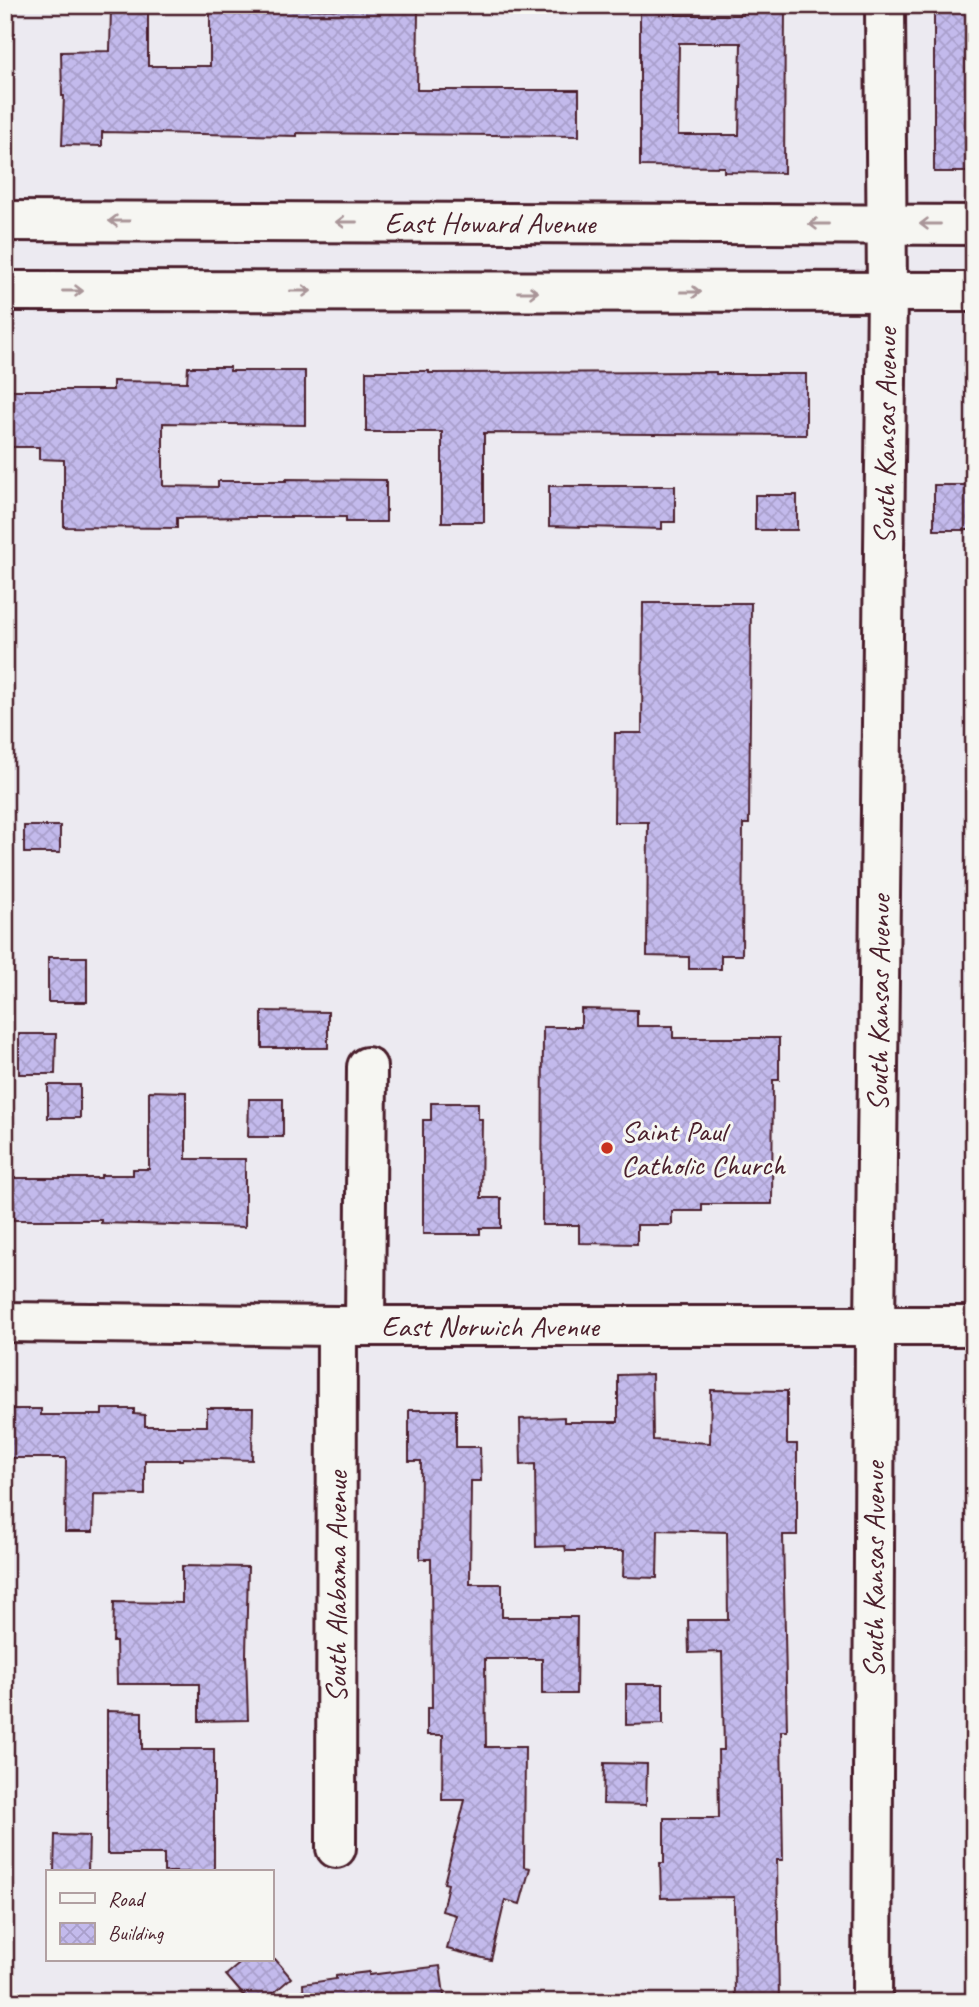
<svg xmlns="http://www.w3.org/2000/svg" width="979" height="2007" viewBox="0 0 979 2007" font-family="Caveat,sans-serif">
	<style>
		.building { fill: url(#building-cross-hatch); stroke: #4a1f2b; stroke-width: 2; fill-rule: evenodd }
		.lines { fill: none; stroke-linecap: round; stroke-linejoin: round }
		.minor-casing { stroke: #4a1f2b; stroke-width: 44 }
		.major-casing { stroke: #4a1f2b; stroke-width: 44 }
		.minor { stroke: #f6f6f2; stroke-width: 38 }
		.major { stroke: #f6f6f2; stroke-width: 38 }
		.oneway { stroke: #a99598 }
		.poi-dot { fill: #c8321e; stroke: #f6f6f2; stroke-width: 2.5 }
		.labels { text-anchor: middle; stroke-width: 6; stroke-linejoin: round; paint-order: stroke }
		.street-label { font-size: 30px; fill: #4a1f2b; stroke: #f6f6f2 }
		.poi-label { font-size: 30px; fill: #4a1f2b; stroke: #f6f6f2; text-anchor: start }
	</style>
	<defs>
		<pattern id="building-cross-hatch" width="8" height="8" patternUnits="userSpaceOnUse" patternTransform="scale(1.75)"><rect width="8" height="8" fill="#c3baec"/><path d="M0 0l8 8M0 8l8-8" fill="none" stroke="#a99fcb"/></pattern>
	</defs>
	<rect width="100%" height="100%" fill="#eceaf1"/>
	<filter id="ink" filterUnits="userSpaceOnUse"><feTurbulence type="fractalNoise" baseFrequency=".0143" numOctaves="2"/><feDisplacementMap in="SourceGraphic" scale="14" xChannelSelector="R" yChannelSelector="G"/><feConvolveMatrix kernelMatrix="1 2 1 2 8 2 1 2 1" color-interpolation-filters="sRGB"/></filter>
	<g filter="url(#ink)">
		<g class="building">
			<path d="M640 5H676V15H743V5H785L784 173 724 172V167L640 166ZM679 43H741L739 135H678Z"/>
			<path d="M934 5H968L967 78H974V172H934Z"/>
			<path d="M210 7H237V9L418 10 417 90H579V136L297 133V136L102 132V146L62 145 64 96H62L61 52 110 51 111 8H148V66H210Z"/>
			<path d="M188 367H230V371H305V425L163 423V486L218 487V481H286V479L386 480V522H346V517H249L177 518V528L64 527V460L39 459V447H5V390H113V381L187 382Z"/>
			<path d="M366 371H429V373L716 372V374H806V435L484 433V522H442V432H366Z"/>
			<rect x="934" y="485" width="40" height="45"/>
			<path d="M549 486H675V522H662V529L549 526Z"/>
			<rect x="755" y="495" width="42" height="35"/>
			<path d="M643 603H751L749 824H743L742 955H721V969H689V957L647 956 648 822H614L615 733H642Z"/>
			<rect x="24" y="826" width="36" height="27"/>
			<rect x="48" y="957" width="39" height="45"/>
			<path d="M581 1009 637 1010V1026H673V1038H779V1080H773L772 1204H702V1211H672V1225H637V1244L579 1243V1225H542L543 1027H581Z"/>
			<path d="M262 1011 328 1012V1048H262Z"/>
			<path d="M19 1034H56L55 1074H19Z"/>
			<rect x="48" y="1085" width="32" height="33"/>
			<path d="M149 1091 186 1092V1159H245V1227L101 1223V1220H13V1178H101V1175H133V1169H149Z"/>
			<path d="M249 1099H283V1137H248Z"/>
			<path d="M431 1103H478V1119H482L481 1198H501V1228H480V1234H423V1120H431Z"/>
			<path d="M652 1374 653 1440 710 1443 711 1390 787 1391V1444H797V1535H783L787 1731H781L783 1860H777L779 2002H735L734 1897 661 1898 660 1863H664V1818H719L718 1750H724L722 1652 689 1653 688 1620H728L727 1532 658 1530 657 1578 623 1577 624 1551H566L565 1546 536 1547 535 1464 521 1465 520 1419 564 1417V1422H618V1375Z"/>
			<path d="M207 1408H253L252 1460 183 1458V1460H145V1495L94 1494 93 1532H65L66 1458H10V1409H41V1415H102V1409H134V1414L145 1415V1426H207Z"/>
			<path d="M409 1410H456V1447H480L481 1481H471L470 1584H502V1617H577L576 1694H542V1659H485L486 1747H525L524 1867 530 1868 520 1904 505 1900 491 1960 447 1949 456 1915 442 1911 448 1884 444 1883 465 1800H442L443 1735H427V1708H432L431 1559H420L421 1461H409Z"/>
			<path d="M182 1566 248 1567 246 1655 248 1720 199 1721V1684H117L116 1642H113L114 1602 182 1603Z"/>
			<path d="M626 1684H663V1724L626 1725Z"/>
			<path d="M107 1711 142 1712V1749H214V1872H164V1854H107Z"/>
			<path d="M604 1763 647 1764 646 1805 603 1804Z"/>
			<path d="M55 1835 89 1836 88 1872H54Z"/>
			<path d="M244 1960H276L291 1978 263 2002H249L226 1975Z"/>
			<path d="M440 1966 445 2002H304L303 1984 336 1979V1976L369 1972V1975Z"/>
		</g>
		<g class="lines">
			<defs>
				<g id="minor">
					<path id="s1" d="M5 1322 337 1326H974"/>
					<path d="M365 1326 367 1067"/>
					<path id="s2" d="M336 1848 337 1326"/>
					<path id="s3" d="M872 2002 875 1326 887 292 885 5"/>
				</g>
				<g id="major">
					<path id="s4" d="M5 221 974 225"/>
					<path d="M5 291 974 292"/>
				</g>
			</defs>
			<use href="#minor" class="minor-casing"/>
			<use href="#major" class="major-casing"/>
			<use href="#minor" class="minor"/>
			<use href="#major" class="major"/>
		</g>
		<defs><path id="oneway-shaft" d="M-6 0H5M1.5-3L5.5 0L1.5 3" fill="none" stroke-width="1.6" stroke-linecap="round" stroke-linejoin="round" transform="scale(1.75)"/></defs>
		<g class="oneway">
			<use href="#oneway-shaft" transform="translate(119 221) rotate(-180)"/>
			<use href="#oneway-shaft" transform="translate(346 222) rotate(-180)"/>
			<use href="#oneway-shaft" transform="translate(819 224) rotate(-180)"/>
			<use href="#oneway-shaft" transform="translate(930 224) rotate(-180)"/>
			<use href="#oneway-shaft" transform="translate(73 291)"/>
			<use href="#oneway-shaft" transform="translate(301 291)"/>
			<use href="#oneway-shaft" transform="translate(528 292)"/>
			<use href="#oneway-shaft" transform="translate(691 292)"/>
		</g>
	</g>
	<circle class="poi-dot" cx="607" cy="1148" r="7"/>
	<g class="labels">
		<g class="street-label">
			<text dy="10" stroke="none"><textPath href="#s4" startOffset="485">East Howard Avenue</textPath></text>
			<text dy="10" stroke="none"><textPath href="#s3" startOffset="1566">South Kansas Avenue</textPath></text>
			<text dy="10" stroke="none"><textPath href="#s3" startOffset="999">South Kansas Avenue</textPath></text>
			<text dy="10" stroke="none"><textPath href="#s1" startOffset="485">East Norwich Avenue</textPath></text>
			<text dy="10" stroke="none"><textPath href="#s3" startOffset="432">South Kansas Avenue</textPath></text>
			<text dy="10" stroke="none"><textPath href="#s2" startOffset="261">South Alabama Avenue</textPath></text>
		</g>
		<g class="poi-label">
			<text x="621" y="1141">Saint Paul<tspan x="621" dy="34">Catholic Church</tspan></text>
		</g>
	</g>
	<rect width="979" height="2007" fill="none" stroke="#f6f6f2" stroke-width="28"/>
	<rect x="14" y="14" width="951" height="1979" fill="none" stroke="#4a1f2b" stroke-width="2.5" filter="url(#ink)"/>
	<rect x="46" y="1870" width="228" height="91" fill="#f6f6f2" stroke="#b1a0a2" stroke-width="2"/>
	<rect x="60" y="1893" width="35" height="10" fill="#f6f6f2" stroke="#b1a0a2" stroke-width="2"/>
	<text x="108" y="1906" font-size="21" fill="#4a1f2b">Road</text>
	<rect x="60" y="1923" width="35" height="21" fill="url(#building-cross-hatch)" stroke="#b1a0a2" stroke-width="2"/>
	<text x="108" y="1940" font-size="21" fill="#4a1f2b">Building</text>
</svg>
